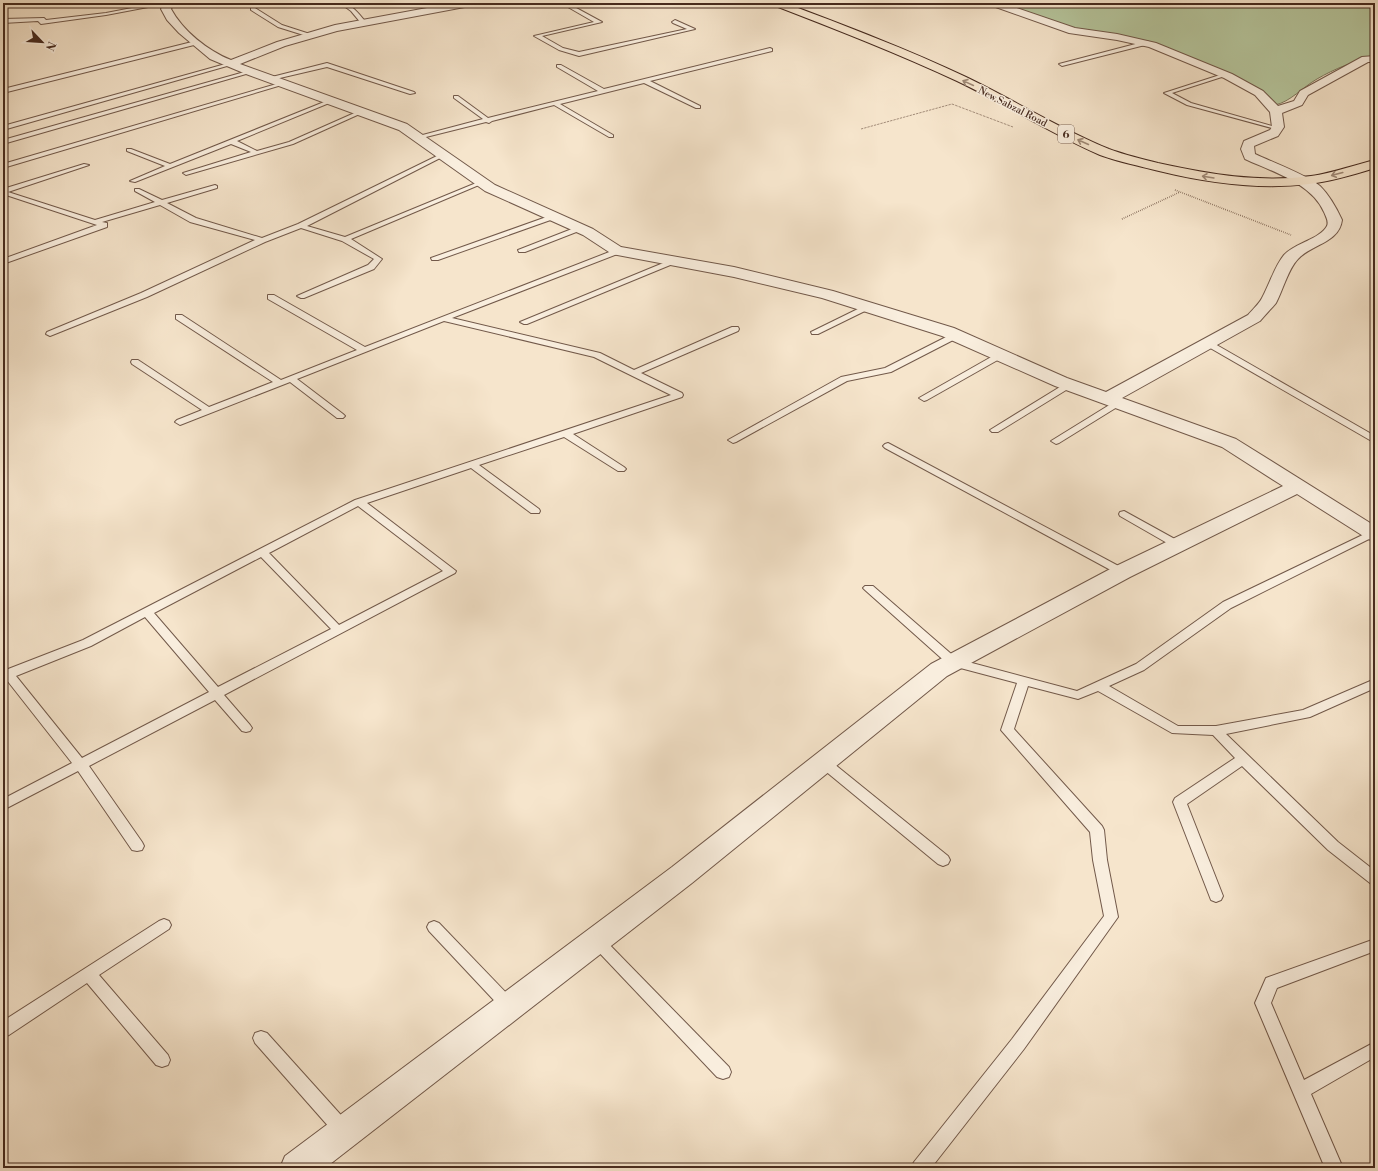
<svg xmlns="http://www.w3.org/2000/svg" width="1378" height="1171" viewBox="0 0 1378 1171" font-family="'Libre Bodoni',serif">
	<style>
		.green { fill: #b6c69d; stroke: #7e785e }
		.lines { fill: none; stroke-linecap: round; stroke-linejoin: round }
		.service-casing { stroke: #72594a; stroke-width: 2 }
		.minor-casing { stroke: #72594a; stroke-width: 2 }
		.primary-casing { stroke: #462a1e; stroke-width: 2 }
		.path-far1 { stroke: #462a1e; stroke-width: 1; stroke-dasharray: 0.5 1; stroke-linecap: butt }
		.path { stroke: #462a1e; stroke-width: 1.5; stroke-dasharray: 0.5 1.5; stroke-linecap: butt }
		.service { fill: #f9eede; fill-rule: evenodd }
		.minor { fill: #f9eede; fill-rule: evenodd }
		.primary { fill: #f6e5cc; fill-rule: evenodd }
		.oneway { stroke: #9e8875 }
		.labels { text-anchor: middle; stroke-width: 3; stroke-linejoin: round; paint-order: stroke }
		.far-street-label { font-size: 10px; fill: #462a1e; stroke: #f9eede }
		.shield { fill: #f9eede; stroke: #7c6558; stroke-width: 1 }
		.shield-label { font-size: 11px; font-weight: bold; fill: #462a1e }
	</style>
	<rect width="100%" height="100%" fill="#f6e5cc"/>
	<filter id="stains"><feTurbulence type="fractalNoise" baseFrequency=".005" numOctaves="4"/><feColorMatrix values="0 0 0 0 .2 0 0 0 0 .09 0 0 0 0 .02 0 0 0 .5 -.17"/></filter>
	<radialGradient id="worn" r=".72"><stop offset=".6" stop-color="#630" stop-opacity="0"/><stop offset="1" stop-color="#630" stop-opacity=".3"/></radialGradient>
	<path class="green" d="M998 3H1375V57C1356 60 1334 69 1317 79 1303 87 1290 102 1275 105L1264 94 1151 42 1071 29Z"/>
	<g class="lines">
		<defs>
			<g id="service">
				<path d="M158 3H169L106 15 41 24 38 21 3 23V19L44 18 46 20 106 13Z"/>
				<path d="M340 3C351 3 358 13 365 21V23H361L351 11Z"/>
				<path d="M561 3H567L602 22 542 36 563 48 579 52 687 29 673 23 672 22 675 20 695 29 579 56 559 50 534 36 594 22Z"/>
				<path d="M251 8H255L282 25 313 35 310 37 278 27 251 10Z"/>
				<path d="M196 41 198 42V44L3 93V89Z"/>
				<path d="M1147 41 1149 42V44L1062 66 1059 64Z"/>
				<path d="M770 48 772 49V51L650 81 700 106V108H696L644 83 560 104 613 135V137H609L554 105 492 121 489 123 486 122 418 139 415 137 483 119 454 98V96H458L488 118 598 91 557 67V65H561L604 89Z"/>
				<path d="M229 63 234 64 3 130V126Z"/>
				<path d="M327 63 414 92 415 93 410 94 327 67 267 81 264 79Z"/>
				<path d="M248 71 253 72 3 144V140Z"/>
				<path d="M1223 74 1228 75 1172 93 1191 103 1279 128V130L1187 105 1164 93Z"/>
				<path d="M280 83 285 84 3 168V164Z"/>
				<path d="M329 100 334 101 237 141 257 151 289 142 359 111 364 112 293 144 186 175 183 173 251 152 231 144 135 182 130 181 165 166 127 151V149H131L170 164Z"/>
				<path d="M441 154 446 155 307 226 345 237 481 181 486 182 351 239 382 259 374 269 304 298H301L297 296 368 265 374 259 342 241 301 228 265 242 147 297 50 336 46 334 47 332 141 293 255 240 190 222 160 205 102 222 107 223V227L3 264V259L97 225 3 194V189L84 164 89 165 8 192 95 220 155 202 135 191V189H139L162 200 215 185 217 186V188L167 203 196 218 262 238 298 224Z"/>
				<path d="M552 215H558L559 217 438 260H432L431 258Z"/>
				<path d="M577 227H583L584 229 525 252H519L518 250Z"/>
				<path d="M617 249H620V253L452 318 600 353 634 370 732 327H738L739 329 738 331 641 373 682 393 683 395 682 397 573 434 624 467 626 469 624 471H618L564 437 479 465 539 509 540 511 539 513H531L471 468 367 503 456 571 455 573 224 695 250 725 252 728 250 731 246 732 242 731 215 700 89 766 142 842 144 846 142 850 137 851 132 850 78 771 3 810V799L72 763 6 679 3 680V671L83 640 355 500 671 395 594 357 444 321 297 379 343 414 345 416 343 418H337L290 382 180 425 175 422 177 420 202 410 132 364 131 362 132 360H138L209 407 273 382 176 319V315H182L281 380 357 350 268 299V295H274L365 347ZM358 506 443 571 339 625 269 553ZM261 557 331 629 218 687 154 613ZM145 617 209 692 82 758 16 676 91 646Z"/>
				<path d="M673 259H676L680 261 527 324H524L520 322Z"/>
				<path d="M866 305H869L873 307 818 334H812L811 332Z"/>
				<path d="M956 332 960 335 959 337 891 372 847 381 736 442 733 443 728 440 841 377 885 368Z"/>
				<path d="M1208 340 1375 436V443L1205 345 1204 343Z"/>
				<path d="M1000 352 1004 355 1003 357 927 400 924 401 919 398Z"/>
				<path d="M1068 382 1071 383 1072 385 1071 387 998 432H992L990 430Z"/>
				<path d="M1119 399 1124 402 1122 404 1059 443 1056 444 1051 441Z"/>
				<path d="M888 443 1126 570 1127 572 1122 575 1118 574 885 448 883 446 885 444Z"/>
				<path d="M1124 511 1182 543 1183 545 1182 547H1174L1120 516 1119 514 1120 512Z"/>
				<path d="M1373 530H1375V536L1231 608 1144 670 1109 686 1178 726H1216L1303 710 1375 679V688L1310 717 1226 734 1338 842 1375 871V885L1370 883 1328 850 1242 766 1187 804 1223 896 1221 900 1216 902 1211 900 1173 802 1175 798 1235 758 1213 735 1172 733 1098 691 1078 699 1028 686 1014 729 1102 826 1104 830 1107 860 1118 917 1024 1049 931 1168H911L914 1162 1012 1039 1104 916 1093 860 1090 832 1001 730 1017 683 949 665 865 590 863 588 865 586H873L957 659 1077 691 1136 664 1223 602Z"/>
				<path d="M823 757 828 759 948 856 950 860 948 864 943 866 938 864 818 765 817 762 818 759Z"/>
				<path d="M164 919 169 921 171 925 169 929 99 975 168 1055 170 1060 168 1065 162 1067 156 1065 87 983 9 1035 3 1037V1021L159 921Z"/>
				<path d="M434 921 439 923 514 1001 517 1006 514 1011 509 1013 504 1011 429 931 427 927 429 923Z"/>
				<path d="M596 934 601 936 729 1067 731 1072 729 1077 723 1079 717 1077 591 944 589 940 591 936Z"/>
				<path d="M1375 939V951L1277 988 1271 1003 1304 1080 1375 1042V1057L1311 1094 1343 1168H1325L1255 1003 1266 978Z"/>
				<path d="M261 1031 267 1033 349 1124 351 1130 349 1136 343 1138 337 1136 255 1043 253 1038 255 1033Z"/>
			</g>
			<path id="minor" d="M164 3H174L171 9C183 31 208 51 231 60L277 42 335 25 454 3H475L470 6 337 31 285 46 240 64 407 124 495 185 593 229 621 247 734 267 833 291 954 328 1067 378 1106 392 1248 315C1253 309 1259 304 1262 298 1269 285 1275 266 1284 255 1295 243 1320 239 1327 226 1329 221 1326 217 1324 212 1311 183 1273 172 1245 159L1241 149 1244 141 1270 130 1272 127 1270 112 1255 95 1224 78 1149 47 1117 40 1069 33 990 5 988 3H1002L1075 28 1117 34 1156 43 1232 74 1263 91 1278 106 1294 101 1300 91 1362 57 1375 56V62H1368L1308 95 1302 105 1282 113 1284 127 1278 136 1254 146 1255 154C1272 162 1307 175 1320 186 1329 195 1337 209 1342 220 1339 243 1312 244 1298 259 1288 269 1283 290 1276 303 1271 309 1265 315 1260 321L1122 398 1236 439 1375 526V541L1368 539 1297 494 1130 577 947 676 692 883 325 1168H280L285 1156 672 867 931 664 1114 567 1283 486 1222 447 1055 386 942 336 822 298 734 277 612 254 583 235 485 191 399 130 246 74 210 59 179 33 167 20 161 9Z"/>
			<path id="primary" d="M771 3H785C846 26 907 49 966 77 1014 100 1060 129 1109 149 1125 155 1142 159 1158 163 1208 174 1260 183 1311 176 1333 173 1354 165 1375 160V168C1353 175 1332 181 1309 184 1259 190 1208 183 1159 171 1140 166 1119 162 1100 155 1051 134 1005 104 957 81 897 53 835 29 773 5Z"/>
		</defs>
		<use href="#service" class="service-casing"/>
		<use href="#minor" class="minor-casing"/>
		<use href="#primary" class="primary-casing"/>
		<path class="path-far1" d="M861 129 952 104 1013 127"/>
		<g class="path">
			<path d="M1175 190 1291 235"/>
			<path d="M1122 219 1180 192"/>
		</g>
		<use href="#service" class="service"/>
		<use href="#minor" class="minor"/>
		<use href="#primary" class="primary"/>
	</g>
	<defs><path id="oneway-shaft" d="M-6 0H5M1.5-3L5.5 0L1.5 3" fill="none" stroke-width="1.6" stroke-linecap="round" stroke-linejoin="round"/></defs>
	<g class="oneway">
		<use href="#oneway-shaft" transform="translate(968 83) rotate(-155)"/>
		<use href="#oneway-shaft" transform="translate(1083 142) rotate(-156)"/>
		<use href="#oneway-shaft" transform="translate(1337 174) rotate(165)"/>
		<use href="#oneway-shaft" transform="translate(1208 177) rotate(-171)"/>
	</g>
	<g class="labels">
		<g class="far-street-label">
			<text transform="translate(1013 106) rotate(27)" y="4">New Sabzal Road</text>
		</g>
		<rect class="shield" x="1058" y="125" width="16" height="18" rx="3"/>
		<g class="shield-label">
			<text x="1066" y="138">6</text>
		</g>
	</g>
	<rect width="1378" height="1171" fill="none" stroke="#f6e5cc" stroke-width="16"/>
	<rect x="4" y="4" width="1370" height="1163" fill="none" stroke="#462a1e" stroke-width="2"/>
	<rect x="8" y="8" width="1362" height="1155" fill="none" stroke="#462a1e"/>
	<g transform="translate(42 42) rotate(115)" stroke="#f9eede" stroke-width="3" paint-order="stroke">
	<path d="M0-3L7 15L0 10L-7 15Z" fill="#462a1e"/>
	<text y="-6" font-size="11" font-weight="bold" text-anchor="middle" fill="#462a1e">N</text>
	</g>
	<rect width="100%" height="100%" filter="url(#stains)"/>
	<rect width="100%" height="100%" fill="url(#worn)"/>
</svg>
